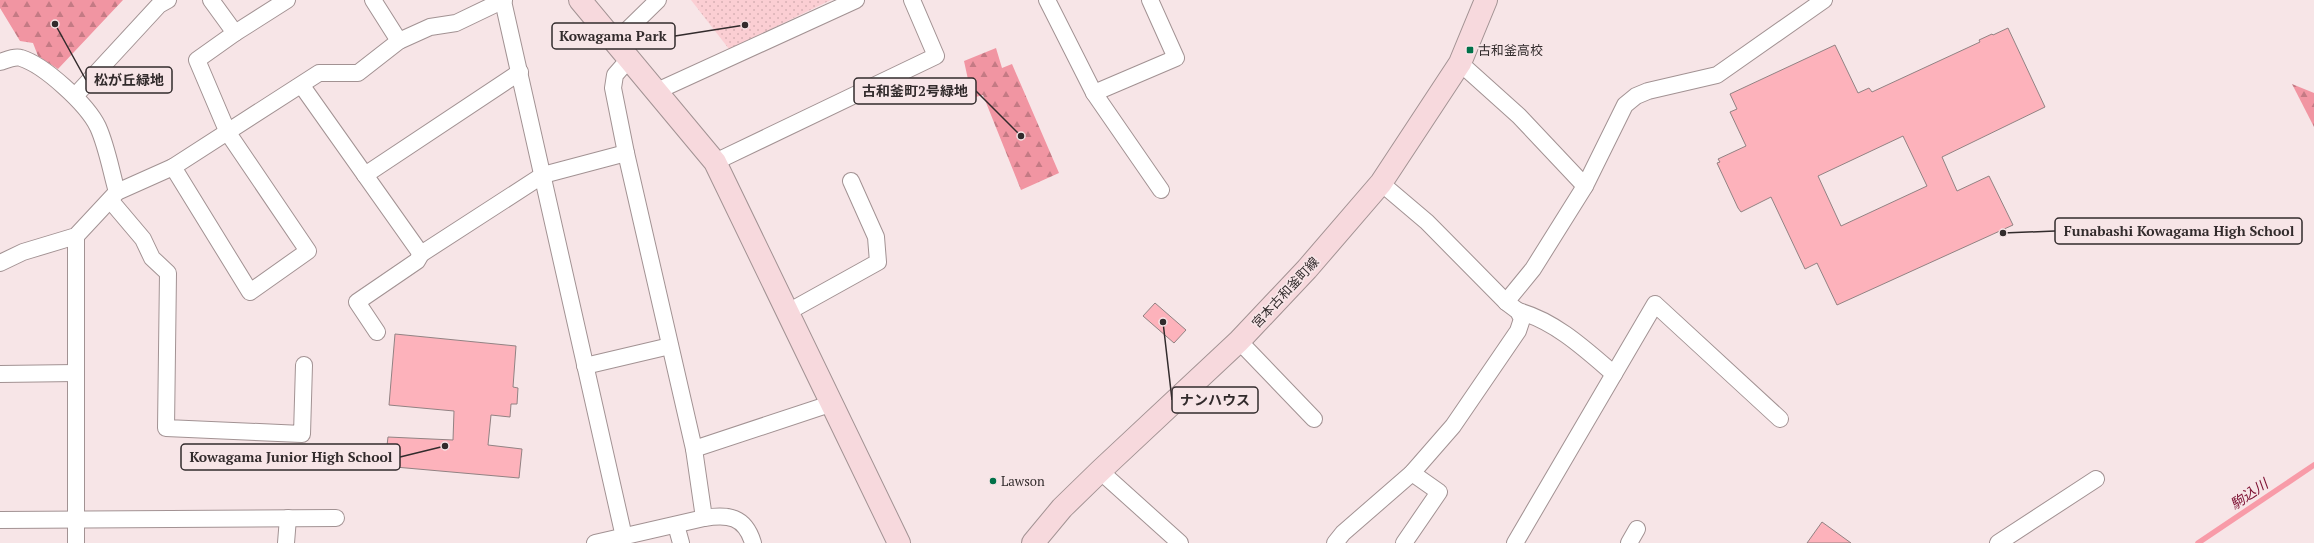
<svg xmlns="http://www.w3.org/2000/svg" width="2314" height="543" viewBox="0 0 2314 543" font-family="'PT Serif','Noto Sans JP',serif">
	<style>
		.forest { fill: url(#forest-firs) }
		.park { fill: url(#park-dots) }
		.lines { fill: none; stroke-linecap: round; stroke-linejoin: round }
		.stream { stroke: #f89ba8; stroke-width: 5.5 }
		.building { fill: #fdb2bb; stroke: #928283; fill-rule: evenodd }
		.street-casing { stroke: #a29293; stroke-width: 18 }
		.secondary-casing { stroke: #a29293; stroke-width: 24 }
		.street { stroke: #fff; stroke-width: 16 }
		.secondary { stroke: #f7d9dd; stroke-width: 22 }
		.poi-dot { fill: #017149; stroke: #f7e5e7; stroke-width: 1.5 }
		.labels { text-anchor: middle; stroke-width: 3.5; stroke-linejoin: round; paint-order: stroke }
		.poi-label { font-size: 13px; fill: #322b2c; stroke: #f7e5e7; text-anchor: start }
		.street-label { font-size: 13px; fill: #322b2c; stroke: #f7e5e7 }
		.water-label { font-size: 14px; font-style: italic; fill: #7c0f31; stroke: #f7e5e7 }
		.leader { fill: none; stroke: #322b2c; stroke-width: 1.5 }
		.callout-dot { fill: #322b2c; stroke: #f7e5e7; stroke-width: 1.5 }
		.callout { fill: #f7e5e7; stroke: #322b2c; stroke-width: 1.5 }
		.callout-label { font-size: 14px; text-anchor: middle; font-weight: bold; fill: #322b2c }
	</style>
	<defs>
		<pattern id="forest-firs" width="22" height="20" patternUnits="userSpaceOnUse"><rect width="22" height="20" fill="#f195a2"/><path d="M5 1l3.5 6h-7zM16 11l3.5 6h-7z" fill="#c47a84"/></pattern>
		<pattern id="park-dots" width="8" height="8" patternUnits="userSpaceOnUse"><rect width="8" height="8" fill="#fbced3"/><path d="M2 2h.1M6 6h.1" fill="none" stroke="#d8b1b5" stroke-width="1.8" stroke-linecap="round"/></pattern>
	</defs>
	<rect width="100%" height="100%" fill="#f7e5e7"/>
	<g class="forest">
		<path d="M0 0H123L58 69 38 56 33 43 20 41 0 8Z"/>
		<path d="M996 48 1002 68 1012 64 1059 173 1021 190 983 95 972 98 964 61Z"/>
		<path d="M2292 84 2314 93V127Z"/>
	</g>
	<path class="park" d="M691 0H831L729 49Z"/>
	<g class="lines">
		<path class="stream" d="M2198 543 2314 465"/>
	</g>
	<g class="building">
		<path d="M2008 28 2045 107 1942 157 1957 191 1989 176 2013 225 1837 305 1817 263 1805 269 1771 197 1741 212 1738 208 1717 163 1720 162 1718 159 1746 146 1730 112 1737 109 1730 94 1835 45 1858 93 1869 88 1872 92 1980 42 1979 40 1992 34 1993 35ZM1903 136 1927 186 1841 226 1818 176Z"/>
		<path d="M1155 303 1186 330 1174 343 1143 316Z"/>
		<path d="M395 334 516 346 513 387 518 388 517 404H511L510 417 491 415 488 445 522 449 519 478 395 467 396 455 386 454 388 437 453 440 454 411 389 405Z"/>
		<path d="M1822 522 1851 543H1807Z"/>
	</g>
	<g class="lines">
		<defs>
			<g id="street">
				<path d="M373 0 399 41"/>
				<path d="M1047 0 1094 93 1161 190"/>
				<path d="M503 1 624 537"/>
				<path d="M235 33 287 0"/>
				<path d="M615 42 658 0"/>
				<path d="M0 62C6 60 15 56 21 58 44 65 87 104 98 127 107 147 111 171 117 192"/>
				<path d="M1460 63 1519 116 1585 186"/>
				<path d="M302 86 421 254 543 175 626 153"/>
				<path d="M657 91 856 0"/>
				<path d="M1094 93 1176 58 1150 0"/>
				<path d="M75 96 159 5 168 0"/>
				<path d="M715 162 936 56 912 0"/>
				<path d="M173 167 250 292 308 251 228 133 197 60 235 33 211 0"/>
				<path d="M365 175 520 72"/>
				<path d="M110 200 143 239 152 258 168 273 166 428 302 434 304 365"/>
				<path d="M76 236V543"/>
				<path d="M0 263 23 252 76 236 117 192 173 167 319 73H358L399 41 430 27 456 23 504 0"/>
				<path d="M1506 302 1533 269 1585 186 1625 105 1636 96 1648 91 1717 75 1824 0"/>
				<path d="M1518 311C1555 321 1585 349 1614 374"/>
				<path d="M788 312 878 262 876 237 851 181"/>
				<path d="M377 332 357 302 417 261 421 254"/>
				<path d="M1239 341 1314 419"/>
				<path d="M585 366 670 346"/>
				<path d="M0 374 76 373"/>
				<path d="M694 449 833 403"/>
				<path d="M1100 471 1180 543"/>
				<path d="M704 518C728 514 745 516 753 543"/>
				<path d="M0 520 336 518"/>
				<path d="M676 525 681 543"/>
				<path d="M286 543 288 518"/>
				<path d="M595 543 704 518 694 449 626 153 613 88 615 75 629 59"/>
				<path d="M1335 543 1343 533 1412 473 1453 426 1518 331 1522 319 1518 311 1506 302 1427 222 1381 183"/>
				<path d="M1404 543 1439 492 1412 473"/>
				<path d="M1515 543 1655 304 1780 419"/>
				<path d="M1629 543 1637 529"/>
				<path d="M1998 543 2096 479"/>
			</g>
			<g id="secondary">
				<path d="M580 0 715 162 899 543"/>
				<path d="M1033 543 1062 508 1100 471 1239 341 1307 269 1381 183 1460 63 1486 0"/>
			</g>
		</defs>
		<use href="#street" class="street-casing"/>
		<use href="#secondary" class="secondary-casing"/>
		<use href="#street" class="street"/>
		<use href="#secondary" class="secondary"/>
	</g>
	<g class="poi-dot">
		<rect x="1466" y="46" width="8" height="8" rx="2"/>
		<circle cx="993" cy="481" r="4"/>
	</g>
	<g class="labels">
		<g class="poi-label">
			<text x="1478" y="55">古和釜高校</text>
			<text x="1001" y="486">Lawson</text>
		</g>
		<g class="street-label">
			<text transform="translate(1285 292) rotate(-47)" y="5">宮本古和釜町線</text>
		</g>
		<g class="water-label">
			<text transform="translate(2249 494) rotate(-34)" y="5">駒込川</text>
		</g>
	</g>
	<path class="leader" d="M745 25L675 36M55 24L86 80M1021 136L976 91M2003 233L2055 231M1163 322L1172 400M445 446L400 457"/>
	<g class="callout-dot">
		<circle cx="745" cy="25" r="4"/>
		<circle cx="55" cy="24" r="4"/>
		<circle cx="1021" cy="136" r="4"/>
		<circle cx="2003" cy="233" r="4"/>
		<circle cx="1163" cy="322" r="4"/>
		<circle cx="445" cy="446" r="4"/>
	</g>
	<g class="callout">
		<rect x="552" y="23" width="123" height="26" rx="4"/>
		<rect x="86" y="67" width="86" height="26" rx="4"/>
		<rect x="854" y="78" width="122" height="26" rx="4"/>
		<rect x="2055" y="218" width="247" height="26" rx="4"/>
		<rect x="1172" y="387" width="86" height="26" rx="4"/>
		<rect x="181" y="444" width="219" height="26" rx="4"/>
	</g>
	<g class="callout-label">
		<text x="613" y="41">Kowagama Park</text>
		<text x="129" y="85">松が丘緑地</text>
		<text x="915" y="96">古和釜町2号緑地</text>
		<text x="2179" y="236">Funabashi Kowagama High School</text>
		<text x="1215" y="405">ナンハウス</text>
		<text x="291" y="462">Kowagama Junior High School</text>
	</g>
</svg>
